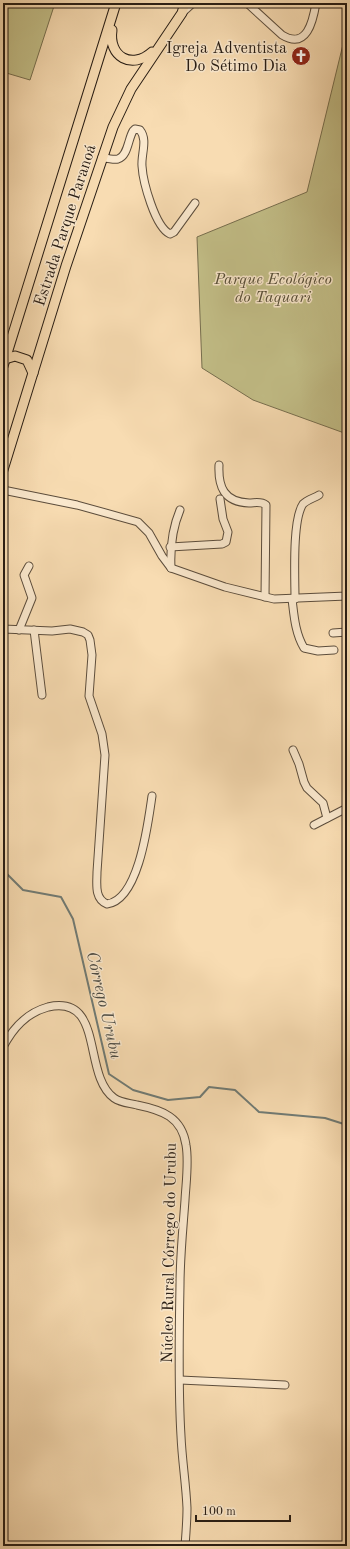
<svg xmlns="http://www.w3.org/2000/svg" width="350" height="1549" viewBox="0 0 350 1549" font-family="'Old Standard TT',serif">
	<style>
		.green { fill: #c3bf88; stroke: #766e4e }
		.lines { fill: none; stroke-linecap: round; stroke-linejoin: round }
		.stream { stroke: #707b75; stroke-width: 2 }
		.minor-casing { stroke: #5c4d3c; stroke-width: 9 }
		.major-casing { stroke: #281d14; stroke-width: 11 }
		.minor { stroke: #fae8cd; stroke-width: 7 }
		.major { stroke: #f8dcb2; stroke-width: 9 }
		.labels { text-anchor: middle; stroke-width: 3; stroke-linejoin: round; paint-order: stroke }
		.poi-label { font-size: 16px; fill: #281d14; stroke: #fae8cd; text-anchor: end }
		.street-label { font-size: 16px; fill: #281d14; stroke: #fae8cd }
		.park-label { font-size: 16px; font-style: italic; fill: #564e37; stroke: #fae8cd }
		.water-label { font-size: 17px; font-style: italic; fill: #4c4c45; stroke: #fae8cd }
	</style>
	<rect width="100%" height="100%" fill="#f8dcb2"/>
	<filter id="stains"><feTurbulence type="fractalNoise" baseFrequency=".005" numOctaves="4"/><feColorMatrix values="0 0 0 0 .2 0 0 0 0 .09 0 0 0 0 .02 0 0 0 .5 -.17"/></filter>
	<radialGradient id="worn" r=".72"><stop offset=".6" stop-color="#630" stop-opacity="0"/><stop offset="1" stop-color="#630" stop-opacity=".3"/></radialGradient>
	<g class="green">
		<path d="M3 3H55L30 80 3 72Z"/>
		<path d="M347 28V434L253 400 202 368 197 237 307 192Z"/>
	</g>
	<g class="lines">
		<path class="stream" d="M3 870 23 890 61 897 73 919 109 1074 133 1090 168 1100 200 1097 209 1087 235 1090 259 1112 325 1118 347 1125"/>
		<defs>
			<g id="minor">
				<path d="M247 3 282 35C307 50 313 21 316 3"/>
				<path d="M182 13 193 3"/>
				<path d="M102 157C106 158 113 160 118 159 128 156 128 139 133 131L135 129 140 130C148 140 141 154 142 166 143 182 155 227 170 234L174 232 195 203"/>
				<path d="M219 465C218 487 224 502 249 503 255 503 261 501 266 505L265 597"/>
				<path d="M3 490 77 505 138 522 149 533 162 556 171 568 225 587 274 599 347 596"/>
				<path d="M170 547 222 544 226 542 228 532 223 519 220 499"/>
				<path d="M171 568C170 547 172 529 180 510"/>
				<path d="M292 599C294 615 295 633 304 648L318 651 334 650"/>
				<path d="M295 599C295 578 292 520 303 504 307 500 314 498 319 495"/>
				<path d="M3 629 52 631 70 629 83 632 88 635 90 640 92 655 89 696 102 734 105 755 97 872C97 883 94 899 107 904 139 900 148 823 152 796"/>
				<path d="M19 630 32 598 24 575 29 566"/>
				<path d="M34 630 42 695"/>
				<path d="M333 633 347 632"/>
				<path d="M293 750 299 764 304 782 307 788 323 803 327 818"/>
				<path d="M314 825 347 808"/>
				<path d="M3 1047C13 1028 26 1013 48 1007 105 994 82 1075 114 1098 121 1103 129 1103 137 1105 162 1110 182 1117 186 1145 189 1162 186 1182 185 1200 183 1228 180 1257 180 1285 179 1336 178 1386 181 1436 182 1460 186 1484 187 1508 187 1521 186 1533 185 1546"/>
				<path d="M180 1380 285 1385"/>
				<path d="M347 1523V1540"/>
			</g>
			<g id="major">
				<path d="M112 30C108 57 132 70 152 52"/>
				<path d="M5 359 15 356 27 360 33 373"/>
				<path d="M3 366 116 3"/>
				<path d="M3 470 66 266 113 127 131 89 182 13 185 3"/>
			</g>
		</defs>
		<use href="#minor" class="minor-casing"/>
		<use href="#major" class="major-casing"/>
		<use href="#minor" class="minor"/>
		<use href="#major" class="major"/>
	</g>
	<defs>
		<symbol id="church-disc" viewBox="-11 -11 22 22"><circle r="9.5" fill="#8f2418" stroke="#fae8cd"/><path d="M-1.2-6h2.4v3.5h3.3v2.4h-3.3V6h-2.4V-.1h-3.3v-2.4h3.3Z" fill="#fff"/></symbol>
	</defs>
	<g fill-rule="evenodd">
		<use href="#church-disc" x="290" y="45" width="22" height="22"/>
	</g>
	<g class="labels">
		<g class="poi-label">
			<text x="287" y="53">Igreja Adventista<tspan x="287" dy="18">Do Sétimo Dia</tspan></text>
		</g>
		<g class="street-label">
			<text transform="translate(64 225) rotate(-72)" y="6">Estrada Parque Paranoá</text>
			<text transform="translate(168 1253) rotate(-89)" y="6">Núcleo Rural Córrego do Urubu</text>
		</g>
		<g class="park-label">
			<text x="273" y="284">Parque Ecológico<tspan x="273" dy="18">do Taquari</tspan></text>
		</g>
		<g class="water-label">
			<text transform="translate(105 1005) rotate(77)" y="6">Córrego Urubu</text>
		</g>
	</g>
	<rect width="350" height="1549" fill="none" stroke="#f8dcb2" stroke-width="16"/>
	<rect x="4" y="4" width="342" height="1541" fill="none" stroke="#281d14" stroke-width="2"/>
	<rect x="8" y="8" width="334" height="1533" fill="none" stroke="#281d14"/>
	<path d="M196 1515v6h94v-6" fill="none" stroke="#281d14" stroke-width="2"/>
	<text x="202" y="1515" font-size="12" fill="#281d14" stroke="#fae8cd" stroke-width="3" paint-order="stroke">100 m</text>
	<rect width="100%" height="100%" filter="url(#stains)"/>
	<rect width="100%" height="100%" fill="url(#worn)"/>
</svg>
